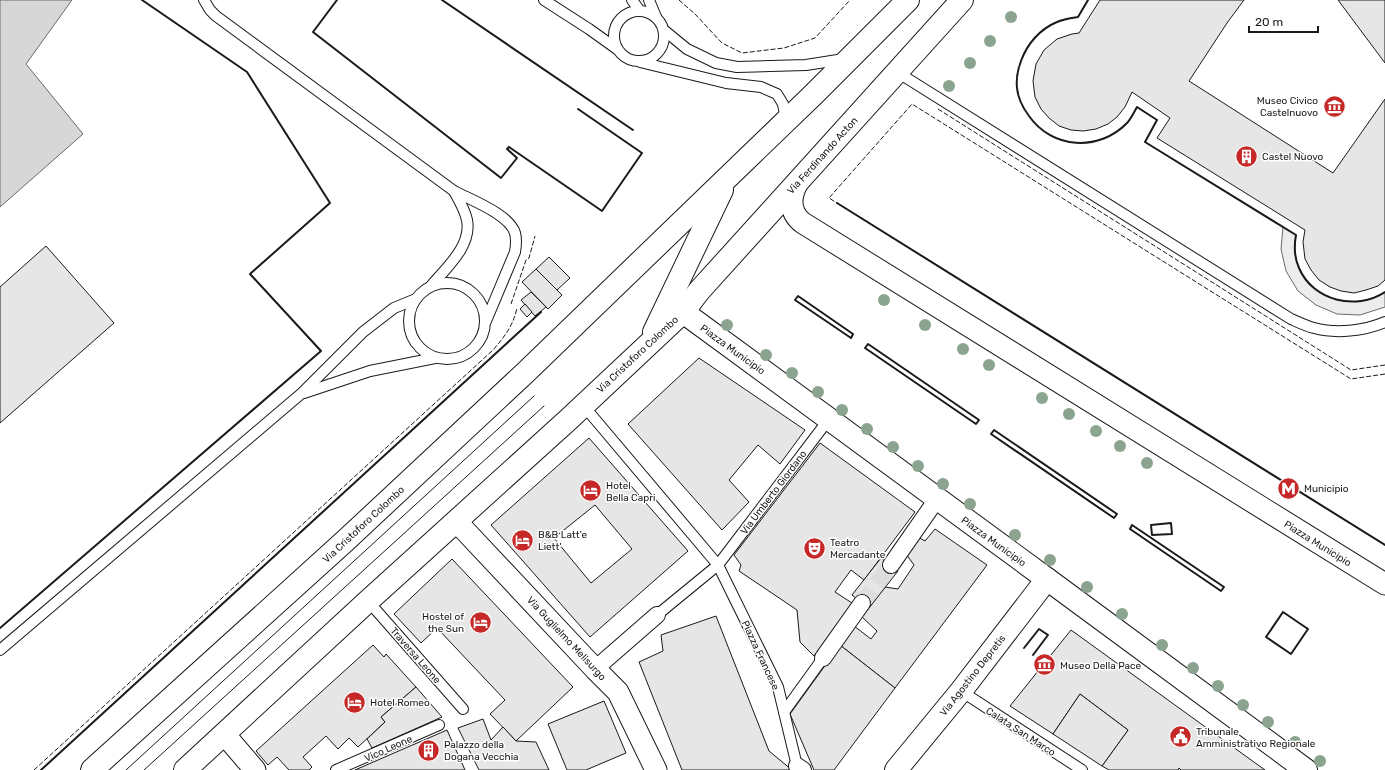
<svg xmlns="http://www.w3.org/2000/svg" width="1385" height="770" viewBox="0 0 1385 770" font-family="Rubik,sans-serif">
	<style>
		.green { fill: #ededed; stroke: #6a6a6a }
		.water { fill: #d7d7d7; stroke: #6a6a6a }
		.building { fill: #e6e6e6; stroke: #1a1a1a; fill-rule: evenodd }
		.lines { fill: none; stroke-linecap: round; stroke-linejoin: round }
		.pedestrian-tunnel { stroke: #ddd; stroke-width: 16; stroke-dasharray: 16 8; stroke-linecap: butt }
		.service-casing { stroke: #1a1a1a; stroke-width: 12 }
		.pedestrian-casing { stroke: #1a1a1a; stroke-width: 18 }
		.minor-casing { stroke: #1a1a1a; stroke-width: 23 }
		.secondary-casing { stroke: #1a1a1a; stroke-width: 24 }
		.primary-casing { stroke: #1a1a1a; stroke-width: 24 }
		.service { stroke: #fff; stroke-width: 10 }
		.pedestrian { stroke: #fff; stroke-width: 16 }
		.minor { stroke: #fff; stroke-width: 21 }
		.secondary { stroke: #fff; stroke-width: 22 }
		.primary { stroke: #fff; stroke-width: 22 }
		.tram { stroke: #1a1a1a; stroke-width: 1 }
		.fence { stroke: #1a1a1a; stroke-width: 1; stroke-dasharray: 5 2; stroke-linecap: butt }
		.wall { stroke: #1a1a1a; stroke-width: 2 }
		.tree { fill: #8aa48f }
		.labels { text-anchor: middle; stroke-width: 3; stroke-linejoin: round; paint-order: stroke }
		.poi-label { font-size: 10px; fill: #1a1a1a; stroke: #fff; text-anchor: start }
		.street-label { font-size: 10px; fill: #1a1a1a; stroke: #fff }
	</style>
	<rect width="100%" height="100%" fill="#fff"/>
	<path class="green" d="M1283 227 1296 235C1294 246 1294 257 1299 268 1313 301 1356 311 1385 292V307L1360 315 1337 314 1316 305 1298 291 1286 271 1281 249Z"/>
	<path class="water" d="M0 0H72L26 64 83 134 0 207Z"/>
	<g class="building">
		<path d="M1100 0H1244L1227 23 1189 81 1333 173 1385 99V280L1378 286 1366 290 1354 293 1341 291 1330 287 1319 280 1311 270 1305 259 1303 242 1305 230 1157 138 1170 118 1132 92 1125 107 1117 117 1108 124 1096 129 1083 131 1071 130 1059 126 1049 118 1041 109 1035 97 1033 81 1036 64 1044 50 1057 39 1072 34 1079 33Z"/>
		<path d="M1338 0H1385V63Z"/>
		<path d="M46 246 114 323 0 423V287Z"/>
		<path d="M549 257 570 278 557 290 536 269Z"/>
		<path d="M536 269 562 295 548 309 522 282Z"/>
		<path d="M531 292 546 307 535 316 521 300Z"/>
		<path d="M525 304 532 312 527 317 520 309Z"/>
		<path d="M699 358 805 430 780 464 758 445 729 480 749 502 722 530 628 424Z"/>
		<path d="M589 438 688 551 590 637 491 525ZM595 505 632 549 591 583 554 538Z"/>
		<path d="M820 443 915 512 864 580 851 570 835 592 852 603 814 656 800 642 797 610 739 571 741 565 734 555Z"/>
		<path d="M935 529 987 565 895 688 840 645 854 626 871 639 877 631 862 617 885 587 898 589 914 565 906 554 918 537 925 541Z"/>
		<path d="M881 558 898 571 869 608 852 595Z"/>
		<path d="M452 559 573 687 516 741 490 714 505 700 437 628 421 643 394 614Z"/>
		<path d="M716 616 769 751 792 770H682L639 662 663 651 661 635Z"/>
		<path d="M1071 630 1265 770H1181L1179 768 1178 770H1109L1102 766 1128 730 1080 694 1053 734 1010 706Z"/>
		<path d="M373 645 384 657 386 654 416 687 381 717 385 722 358 747 349 738 338 749 326 736 303 757 312 767 309 770H289L277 757 268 765 256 751Z"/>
		<path d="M840 645 895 688 834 770H814L790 714Z"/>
		<path d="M416 687 442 717 372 748 367 739 385 722 381 717Z"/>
		<path d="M1080 694 1128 730 1102 766 1053 734Z"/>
		<path d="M604 701 626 753 586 770H567L548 724Z"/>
		<path d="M483 719 491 740 503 727 516 741 536 742 549 770H479L458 728Z"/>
		<path d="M447 730 465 770H355Z"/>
	</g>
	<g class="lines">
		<path class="pedestrian-tunnel" d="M862 603 891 565"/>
		<defs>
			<g id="service">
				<path d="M204 0 210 10 216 16 454 191C471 200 509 214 515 233 517 240 516 246 515 252L486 321"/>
				<path d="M544 0 589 29 617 49"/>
				<path d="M632 0 640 11"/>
				<path d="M649 0 656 17"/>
				<circle cx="639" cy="36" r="25"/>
				<path d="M665 31 687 49 716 63 737 67 806 65 844 59"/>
				<path d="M640 62 726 83 761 87 777 94 783 104 786 120"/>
				<path d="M897 72 1291 319C1298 322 1306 326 1314 328 1336 334 1364 331 1385 322"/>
				<circle cx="447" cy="321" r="38"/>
				<path d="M431 286C446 268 472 246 467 220 465 210 459 200 454 191"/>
				<path d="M304 393 370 371 435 358"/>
				<path d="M583 405 718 565 778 687 797 766"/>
				<path d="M368 601 463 709"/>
				<path d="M657 615 718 565 829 419"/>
				<path d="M0 650 302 393 363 332 394 308 416 299"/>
				<path d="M961 691 1082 770"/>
				<path d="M784 712 823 658"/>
				<path d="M336 770 439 725"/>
			</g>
			<g id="pedestrian">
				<path d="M891 565 937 499"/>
				<path d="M823 658 862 603"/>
				<path d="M595 669 657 615"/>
				<path d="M797 766 803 770"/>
			</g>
			<g id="minor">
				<path d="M799 180C790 195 788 212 803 223L1385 584"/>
				<path d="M456 521 595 669 618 692 656 770"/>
				<path d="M225 735 255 770"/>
			</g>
			<path id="secondary" d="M1047 579 1306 770"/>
			<g id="primary">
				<path d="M683 312 1047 579 961 691 896 770"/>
				<path d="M654 332 722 190"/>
				<path d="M92 770 345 541 526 372 814 94 908 0"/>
				<path d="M185 770 368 601 569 419 683 312 699 291 962 0"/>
			</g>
		</defs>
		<use href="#service" class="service-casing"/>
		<use href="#pedestrian" class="pedestrian-casing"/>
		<use href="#minor" class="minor-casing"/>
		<use href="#secondary" class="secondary-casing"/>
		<use href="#primary" class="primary-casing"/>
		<use href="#service" class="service"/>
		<use href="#pedestrian" class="pedestrian"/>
		<use href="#minor" class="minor"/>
		<use href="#secondary" class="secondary"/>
		<use href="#primary" class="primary"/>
		<g class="tram">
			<path d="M126 770 534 396"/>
			<path d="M144 770 544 406"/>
		</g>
		<g class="fence">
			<path d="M679 0 695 14 722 43 742 53 784 48 815 38 850 0"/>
			<path d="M938 109 1351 370 1385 365"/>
			<path d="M511 304 526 260 529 258 535 236"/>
			<path d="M1385 374 1351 379 912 104 829 198 1385 545"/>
			<path d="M34 770 493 350C505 336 513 326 517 308"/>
		</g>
		<g class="wall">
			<path d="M337 0 313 32 501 178 517 158 507 149 509 147"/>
			<path d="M442 0 633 130"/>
			<path d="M1088 0 1078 17C1071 18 1063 19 1057 22 1040 29 1027 44 1021 61 1018 69 1016 79 1017 88 1018 98 1023 108 1029 116 1052 149 1099 152 1127 123 1131 119 1134 112 1137 107L1157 120 1145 142 1296 235C1294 246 1294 257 1299 268 1313 301 1356 311 1385 292"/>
			<path d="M509 147 602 211 642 153 578 109"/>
			<path d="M837 203 1385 545"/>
			<path d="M798 296 853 334 851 338 795 300Z"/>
			<path d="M868 344 979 420 976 424 865 348Z"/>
			<path d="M994 430 1117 514 1114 518 991 434Z"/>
			<path d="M1171 523 1172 534 1152 535 1151 525Z"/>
			<path d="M1132 525 1224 587 1221 591 1130 529Z"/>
			<path d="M1283 612 1308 629 1291 654 1266 637Z"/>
			<path d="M0 628 321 351 250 274 330 203 247 72 142 0"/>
			<path d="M1024 648 1039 629 1048 635 1033 655"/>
			<path d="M41 770 541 312"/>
		</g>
	</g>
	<g class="tree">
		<circle cx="1011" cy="17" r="6"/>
		<circle cx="990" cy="41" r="6"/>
		<circle cx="970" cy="63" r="6"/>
		<circle cx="949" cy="86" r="6"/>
		<circle cx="884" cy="300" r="6"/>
		<circle cx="727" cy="325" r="6"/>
		<circle cx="925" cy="325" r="6"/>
		<circle cx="963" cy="349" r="6"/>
		<circle cx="766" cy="355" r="6"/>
		<circle cx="989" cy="365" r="6"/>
		<circle cx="792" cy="373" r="6"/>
		<circle cx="818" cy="392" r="6"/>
		<circle cx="1042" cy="398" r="6"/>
		<circle cx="842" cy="410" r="6"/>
		<circle cx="1069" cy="414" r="6"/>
		<circle cx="867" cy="429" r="6"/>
		<circle cx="1096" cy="431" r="6"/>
		<circle cx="1120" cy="446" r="6"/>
		<circle cx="893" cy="447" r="6"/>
		<circle cx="1147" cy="463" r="6"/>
		<circle cx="918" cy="466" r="6"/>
		<circle cx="943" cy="484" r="6"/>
		<circle cx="970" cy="504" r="6"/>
		<circle cx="1015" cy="535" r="6"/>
		<circle cx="1050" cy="560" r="6"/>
		<circle cx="1087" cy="587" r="6"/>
		<circle cx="1122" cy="614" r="6"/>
		<circle cx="1162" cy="645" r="6"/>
		<circle cx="1193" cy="668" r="6"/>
		<circle cx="1218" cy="686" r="6"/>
		<circle cx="1243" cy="705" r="6"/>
		<circle cx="1268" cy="722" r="6"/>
		<circle cx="1295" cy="742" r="6"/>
		<circle cx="1320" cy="761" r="6"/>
	</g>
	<defs>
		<symbol id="museum-disc" viewBox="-11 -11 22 22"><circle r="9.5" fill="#c62828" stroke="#fff"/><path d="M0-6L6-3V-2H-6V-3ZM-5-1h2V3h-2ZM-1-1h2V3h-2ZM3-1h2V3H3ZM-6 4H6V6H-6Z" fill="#fff"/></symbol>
		<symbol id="building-disc" viewBox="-11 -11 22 22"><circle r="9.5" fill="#c62828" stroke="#fff"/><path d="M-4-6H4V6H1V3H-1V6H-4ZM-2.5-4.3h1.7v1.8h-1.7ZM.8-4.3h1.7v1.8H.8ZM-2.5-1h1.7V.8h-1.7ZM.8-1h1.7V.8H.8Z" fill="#fff"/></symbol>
		<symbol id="metro-disc" viewBox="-11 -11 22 22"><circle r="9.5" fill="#c62828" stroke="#fff"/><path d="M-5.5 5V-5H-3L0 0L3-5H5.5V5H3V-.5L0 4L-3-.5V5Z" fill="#fff"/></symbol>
		<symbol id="hotel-disc" viewBox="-11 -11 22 22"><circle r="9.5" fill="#c62828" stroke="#fff"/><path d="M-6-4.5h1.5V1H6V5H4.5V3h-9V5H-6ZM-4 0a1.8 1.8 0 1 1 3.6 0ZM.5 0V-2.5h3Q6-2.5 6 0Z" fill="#fff"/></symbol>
		<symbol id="theatre-disc" viewBox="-11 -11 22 22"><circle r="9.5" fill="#c62828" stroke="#fff"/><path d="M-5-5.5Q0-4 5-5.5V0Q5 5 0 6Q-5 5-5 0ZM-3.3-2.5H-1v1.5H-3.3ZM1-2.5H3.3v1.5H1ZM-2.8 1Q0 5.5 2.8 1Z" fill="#fff"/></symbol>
		<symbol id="civic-disc" viewBox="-11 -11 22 22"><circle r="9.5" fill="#c62828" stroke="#fff"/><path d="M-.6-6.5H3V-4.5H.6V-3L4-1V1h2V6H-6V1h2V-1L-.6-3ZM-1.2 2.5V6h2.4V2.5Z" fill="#fff"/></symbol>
	</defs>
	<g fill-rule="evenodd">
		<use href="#museum-disc" x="1322" y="94" width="25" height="25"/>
		<use href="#building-disc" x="1234" y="144" width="25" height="25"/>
		<use href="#metro-disc" x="1276" y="476" width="25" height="25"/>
		<use href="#hotel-disc" x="578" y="478" width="25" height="25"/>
		<use href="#hotel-disc" x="510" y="528" width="25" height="25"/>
		<use href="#theatre-disc" x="802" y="536" width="25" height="25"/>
		<use href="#hotel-disc" x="468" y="610" width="25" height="25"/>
		<use href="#museum-disc" x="1032" y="652" width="25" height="25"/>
		<use href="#hotel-disc" x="342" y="690" width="25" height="25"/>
		<use href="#civic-disc" x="1168" y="724" width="25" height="25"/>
		<use href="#building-disc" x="416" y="738" width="25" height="25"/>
	</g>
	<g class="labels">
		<g class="poi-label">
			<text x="1318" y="104" text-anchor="end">Museo Civico<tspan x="1318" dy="12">Castelnuovo</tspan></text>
			<text x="1262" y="160">Castel Nuovo</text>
			<text x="606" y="489">Hotel<tspan x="606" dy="12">Bella Capri</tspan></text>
			<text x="1304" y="492">Municipio</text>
			<text x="538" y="538">B&amp;B Latt'e<tspan x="538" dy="12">Liett'</tspan></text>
			<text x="830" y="546">Teatro<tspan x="830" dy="12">Mercadante</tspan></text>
			<text x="464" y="620" text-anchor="end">Hostel of<tspan x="464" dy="12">the Sun</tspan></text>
			<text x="1060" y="669">Museo Della Pace</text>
			<text x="370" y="706">Hotel Romeo</text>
			<text x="1196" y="735">Tribunale<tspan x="1196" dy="12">Amministrativo Regionale</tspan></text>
			<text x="444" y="748">Palazzo della<tspan x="444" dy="12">Dogana Vecchia</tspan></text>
		</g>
		<g class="street-label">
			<text transform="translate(822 155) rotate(-48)" y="4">Via Ferdinando Acton</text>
			<text transform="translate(733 349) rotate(36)" y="4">Piazza Municipio</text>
			<text transform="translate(637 354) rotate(-43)" y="4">Via Cristoforo Colombo</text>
			<text transform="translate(773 492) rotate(-53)" y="4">Via Umberto Giordano</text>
			<text transform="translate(363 524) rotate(-43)" y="4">Via Cristoforo Colombo</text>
			<text transform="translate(994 541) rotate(36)" y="4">Piazza Municipio</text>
			<text transform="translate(1318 543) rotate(32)" y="4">Piazza Municipio</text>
			<text transform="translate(567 638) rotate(47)" y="4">Via Guglielmo Melisurgo</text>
			<text transform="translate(416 655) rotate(49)" y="4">Traversa Leone</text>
			<text transform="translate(761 655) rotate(65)" y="4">Piazza Francese</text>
			<text transform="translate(972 675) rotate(-52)" y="4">Via Agostino Depretis</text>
			<text transform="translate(1021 731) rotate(33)" y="4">Calata San Marco</text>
			<text transform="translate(388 748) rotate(-24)" y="4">Vico Leone</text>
		</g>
	</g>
	<path d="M1249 26v6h69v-6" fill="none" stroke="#1a1a1a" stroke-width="2"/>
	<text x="1255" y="26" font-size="12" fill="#1a1a1a" stroke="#ffffff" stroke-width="3" paint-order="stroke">20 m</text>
</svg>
